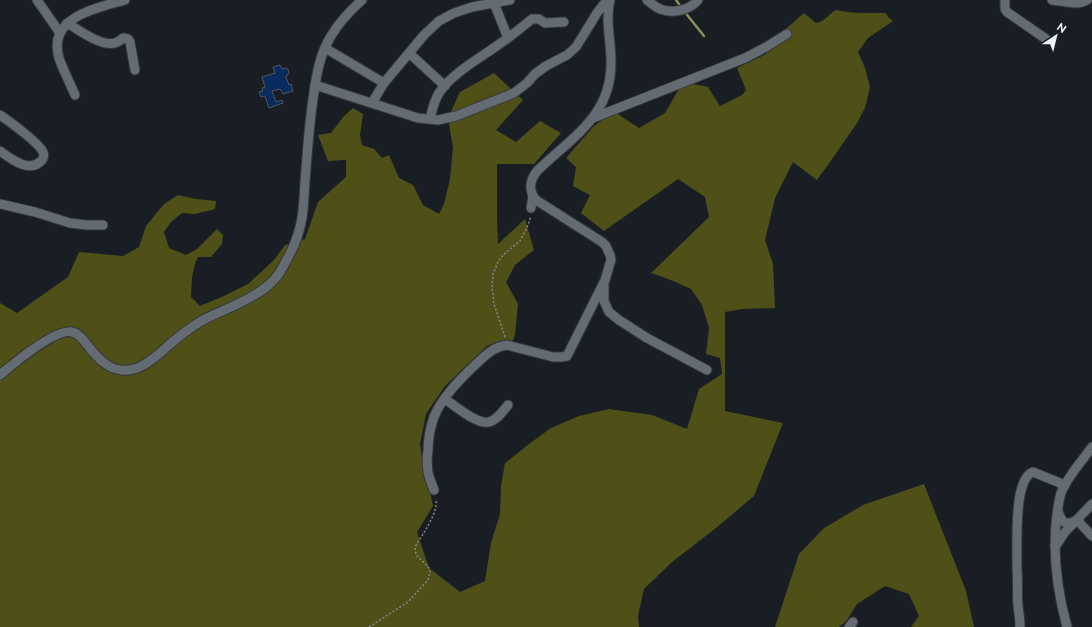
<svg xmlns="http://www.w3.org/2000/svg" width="1092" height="627" viewBox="0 0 1092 627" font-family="Raleway,sans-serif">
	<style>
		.forest { fill: #4e5017 }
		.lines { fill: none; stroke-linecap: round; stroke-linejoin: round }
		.stream { stroke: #8d8f5b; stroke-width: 2.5 }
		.building { fill: #072c5d; stroke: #52575f }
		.minor-casing { stroke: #34373c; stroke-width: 11 }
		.path { stroke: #84888d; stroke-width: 1.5; stroke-dasharray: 2 2; stroke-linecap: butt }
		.minor { stroke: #656b72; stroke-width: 9 }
	</style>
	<rect width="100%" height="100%" fill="#191e24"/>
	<g class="forest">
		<path d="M836 10C853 14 869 13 886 13L888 17 893 21 868 38 858 52 865 68 870 87 865 108 857 123 830 162 817 180 793 162 775 198 765 240 773 264 775 308 742 309 725 312V411L783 423 754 496 716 528 672 562 644 589 638 616 639 627H0V303L17 313 68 277 79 252 123 256 139 247 146 226 164 204 178 195 196 199 216 201 215 209 195 214 182 213 171 222 164 232 169 248 186 255 197 249 217 229 223 235 222 244 211 257H198C191 272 192 281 191 297L200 306 224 296 248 284 274 260 285 245 305 239 318 202 346 177V160L328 161 318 135 331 133 344 116 353 108 363 114 360 135 362 145 374 149 382 158 389 155 399 178 413 185 423 205 439 214 444 204 450 179 453 148 448 118 460 92 494 73 523 100 496 130 516 142 540 121 561 133 534 164H497V216L498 244 525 219 534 250 515 265 506 282 518 304 515 335 512 342 499 341 487 346 445 386 426 414 420 444 425 478 430 491 433 506 417 532 429 568 460 592 485 581 491 543 500 514 501 486 505 463 529 444 551 428 579 416 609 409 652 415 687 429 699 389 722 374 720 358 706 354 709 328 702 305 691 289 671 280 651 273 709 217 705 197 678 179 604 231 581 213 590 195 573 186 576 167 566 158 593 127 613 111 639 128 665 113 683 82 708 87 720 106 742 95 746 90 737 68 766 54 772 41 804 13 816 23C824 22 829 14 836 10Z"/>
		<path d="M924 484 966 591 974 627H911L919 616 909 594 885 586 857 604 847 620 839 627H775L799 554 824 528 863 505Z"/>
	</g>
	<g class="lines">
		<g class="stream">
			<path d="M676 0 681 7"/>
			<path d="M684 11 704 36"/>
		</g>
	</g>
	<path class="building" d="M280 65 282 69 284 68 288 69 289 73 286 77 289 85 291 84 293 91 283 94 280 89 272 91 276 102 282 100 283 103 269 108 265 96 261 97 259 92 263 91 262 88 265 87 262 77 275 73 273 67Z"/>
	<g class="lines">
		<defs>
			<g id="minor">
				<path d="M37 0 60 33"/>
				<path d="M647 0C651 3 655 7 660 9 673 14 690 10 698 0"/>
				<path d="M1005 0V9L1007 12 1046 39"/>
				<path d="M1052 0C1062 1 1078 6 1087 0"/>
				<path d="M494 3 508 38"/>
				<path d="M67 23C79 30 101 47 115 43 118 42 121 40 123 38L128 39 130 42 135 70"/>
				<path d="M325 48 384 83"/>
				<path d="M409 53 445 86"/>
				<path d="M315 85 418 118 438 120 456 116 514 93 527 83 535 74 546 66 567 55 576 47 597 13 607 0"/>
				<path d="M75 95C70 83 63 70 59 58 47 17 97 8 125 0"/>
				<path d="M372 103 384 83 424 35 439 21 454 13 472 7 510 0"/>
				<path d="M0 115C9 121 39 143 43 152 44 154 44 158 42 160 30 174 11 159 0 151"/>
				<path d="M593 118 745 58 766 47 787 34"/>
				<path d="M430 119C432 110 434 101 439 93 451 74 480 58 498 45 510 37 521 28 532 19H539L545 23 564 22"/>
				<path d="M0 204 35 212 70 223 86 225H103"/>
				<path d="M531 208 533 196"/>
				<path d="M604 285V301L609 312 619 320 647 338 707 370"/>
				<path d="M0 375C13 364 56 328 72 332 80 333 87 345 92 351 100 360 109 369 121 370 136 372 148 363 160 353 173 341 187 329 203 320 226 308 262 297 278 275 281 271 284 265 286 261 293 249 298 237 301 223 304 210 304 195 305 182 307 154 309 127 313 99 316 78 319 55 331 36 339 22 351 10 362 0"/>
				<path d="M445 399C455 406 477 425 489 422 497 420 503 411 508 405"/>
				<path d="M434 490C432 484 429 478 428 472 427 465 427 457 428 451 428 439 430 428 434 417 441 399 459 380 474 366 484 357 492 347 507 345L553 357H561L567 356 605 280 611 260 610 255 606 246 602 242 536 200C528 191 530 180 537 171 572 137 612 116 611 61 611 40 605 21 610 0"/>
				<path d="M1058 511C1062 523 1065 526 1077 520L1092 536"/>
				<path d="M1055 547 1065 532 1092 504"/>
				<path d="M849 627 853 622"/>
				<path d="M1020 627C1020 620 1019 613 1018 606 1017 594 1018 581 1017 569 1017 546 1016 523 1019 501 1020 492 1024 475 1033 472L1065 485"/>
				<path d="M1067 627C1057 590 1052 552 1057 514 1058 507 1059 500 1061 493 1067 477 1082 461 1092 447"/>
			</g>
		</defs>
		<use href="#minor" class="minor-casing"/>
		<g class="path">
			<path d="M505 337 494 304 492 287 493 274 498 262 503 255 520 241 528 225 531 216"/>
			<path d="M369 627 408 602 428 580 430 572 428 566 417 556 415 551V547C422 535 439 512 436 499"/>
		</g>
		<use href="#minor" class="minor"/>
	</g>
	<g transform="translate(1056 36) rotate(35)" stroke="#191e24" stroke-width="3" paint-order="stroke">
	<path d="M0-3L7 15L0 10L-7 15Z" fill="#f0f3f8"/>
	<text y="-6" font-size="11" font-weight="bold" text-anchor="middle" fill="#f0f3f8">N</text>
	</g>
</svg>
